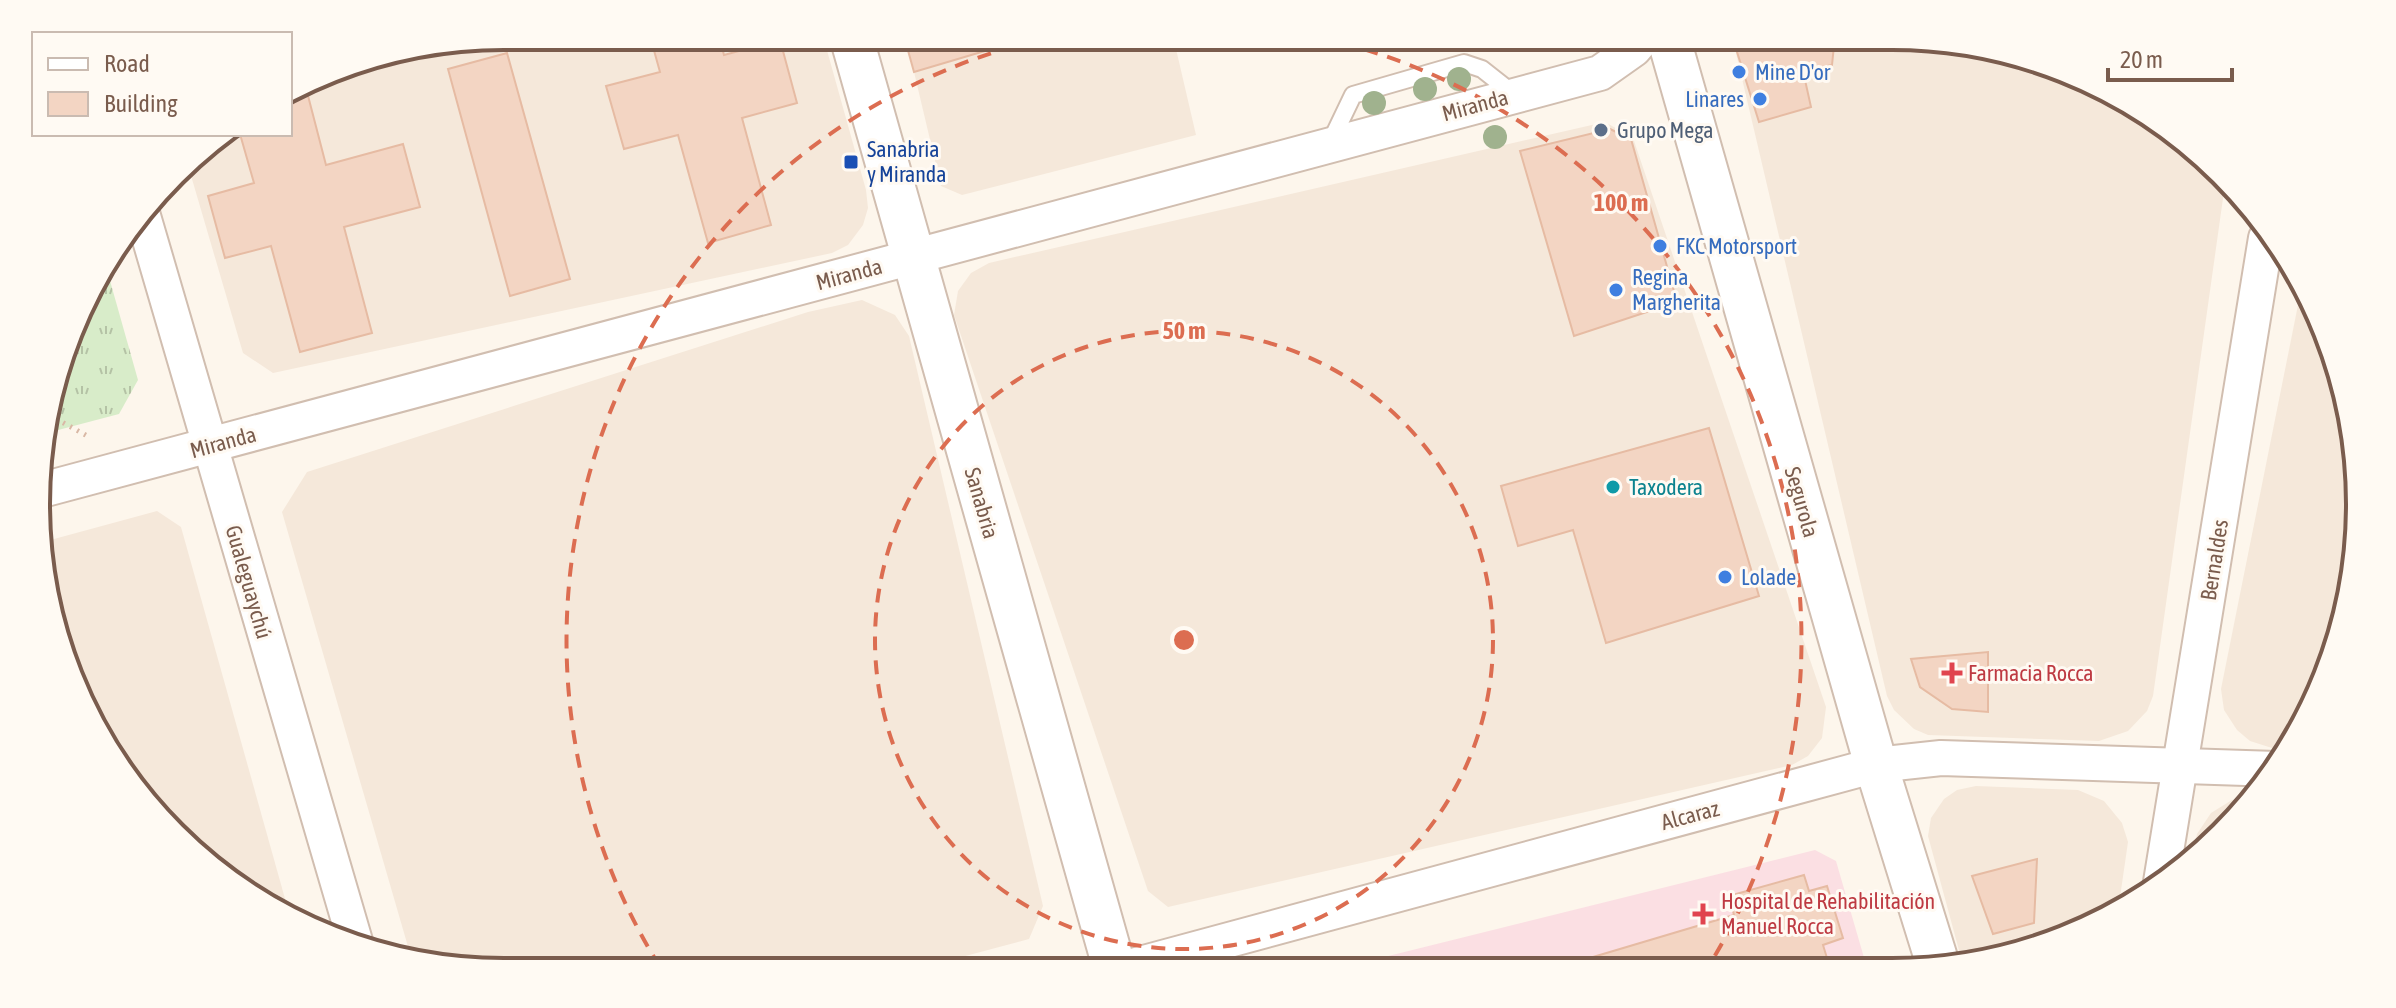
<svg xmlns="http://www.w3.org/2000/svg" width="2396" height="1008" viewBox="0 0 2396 1008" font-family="'Asap Condensed',sans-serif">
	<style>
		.residential { fill: #f5e8da }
		.medical { fill: #fbdfe3 }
		.park { fill: url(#park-tufts) }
		.building { fill: #f3d5c3; stroke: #e6bba3; stroke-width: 2 }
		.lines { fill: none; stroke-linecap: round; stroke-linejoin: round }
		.service-casing { stroke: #d1beb0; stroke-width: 20 }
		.minor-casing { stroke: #d1beb0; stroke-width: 38 }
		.tertiary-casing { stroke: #d1beb0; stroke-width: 46 }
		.path { stroke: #d9b8a5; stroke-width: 5; stroke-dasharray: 2 6; stroke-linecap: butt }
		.service { stroke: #fff; stroke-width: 16 }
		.minor { stroke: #fff; stroke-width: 34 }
		.tertiary { stroke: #fff; stroke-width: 42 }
		.tree { fill: #a0b28e }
		.ring { fill: none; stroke: #dc6d51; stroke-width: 4; stroke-dasharray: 14 10 }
		.shop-dot { fill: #3f7fe0; stroke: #fffaf3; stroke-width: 3 }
		.service-dot { fill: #5c6f8a; stroke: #fffaf3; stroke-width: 3 }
		.transit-dot { fill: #1a4fb4; stroke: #fffaf3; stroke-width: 3 }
		.culture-dot { fill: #0f9aa8; stroke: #fffaf3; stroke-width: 3 }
		.health-dot { fill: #e0444e; stroke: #fffaf3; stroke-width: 3 }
		.labels { text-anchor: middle; stroke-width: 6; stroke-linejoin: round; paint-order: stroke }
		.shop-label { font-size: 22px; fill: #366cbe; stroke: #fffaf3; text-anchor: start }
		.street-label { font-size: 22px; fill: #7a5c4d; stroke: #fffaf3 }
		.service-label { font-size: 22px; fill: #4e5e75; stroke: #fffaf3; text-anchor: start }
		.transit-label { font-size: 22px; fill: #164399; stroke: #fffaf3; text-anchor: start }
		.culture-label { font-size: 22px; fill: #0d838f; stroke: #fffaf3; text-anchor: start }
		.health-label { font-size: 22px; fill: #be3a42; stroke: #fffaf3; text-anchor: start }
		.rim { fill: none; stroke: #7a5c4d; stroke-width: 4 }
		.centre { fill: #dc6d51; stroke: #fffaf3; stroke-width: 4 }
		.ring-label { font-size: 24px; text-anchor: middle; font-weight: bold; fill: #dc6d51; stroke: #fffaf3; stroke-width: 6; stroke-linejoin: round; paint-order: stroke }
	</style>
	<defs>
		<pattern id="park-tufts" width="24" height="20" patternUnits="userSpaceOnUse" patternTransform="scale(2)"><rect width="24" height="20" fill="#d8ecc9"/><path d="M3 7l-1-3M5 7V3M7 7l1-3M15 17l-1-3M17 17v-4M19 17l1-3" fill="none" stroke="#b4c2a5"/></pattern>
	</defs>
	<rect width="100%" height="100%" fill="#fdf6ec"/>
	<g class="residential">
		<path d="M504 36H823L866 190 868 208 863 225 848 245 832 253 273 373 243 353 187 162 196 152 227 134H290V97L353 61Z"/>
		<path d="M1034 36H1173L1196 135 962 195 941 186 914 72Z"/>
		<path d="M1732 36H1892L2042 61 2200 152 2225 184 2153 696 2147 711 2128 731 2099 741 1928 735 1914 729 1894 710 1887 696Z"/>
		<path d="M1605 122 1633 138 1826 707 1822 738 1808 756 1792 765 1168 907 1148 891 954 315 958 291 971 273 989 263Z"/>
		<path d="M2302 285 2312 297 2359 473 2335 654 2289 748H2272L2250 741 2237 730 2224 710 2221 689Z"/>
		<path d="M862 300 895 315 909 336 1043 906 1029 939 909 971 504 972 411 957 282 512 307 472 808 312Z"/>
		<path d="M157 511 181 527 289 913 219 875 99 738 45 595 43 542Z"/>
		<path d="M1976 786 2078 790 2104 801 2122 823 2128 842 2118 911 2099 924 1963 965 1928 836 1931 818 1944 799 1957 790Z"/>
		<path d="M2252 797 2200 856 2191 862 2197 834 2211 813 2232 800Z"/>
	</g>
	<path class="medical" d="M1815 850 1836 861 1867 968 1332 970Z"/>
	<path class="park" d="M105 263 138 380 119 414 43 434 98 270Z"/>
	<g class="building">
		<path d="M650 36H719L724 55 780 40 797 103 742 118 771 225 708 243 678 135 624 149 606 86 660 72Z"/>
		<path d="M904 36H1003L1005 45 914 72Z"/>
		<path d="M1732 36H1835L1832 65 1803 71 1811 107 1759 122Z"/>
		<path d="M507 53 570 279 510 296 448 69Z"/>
		<path d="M306 88 326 165 403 144 420 207 344 227 372 333 300 352 271 246 225 258 208 196 254 183 240 134H290V97Z"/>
		<path d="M1610 129 1631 139 1677 302 1574 336 1520 151Z"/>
		<path d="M1709 428 1759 596 1606 643 1573 530 1518 546 1501 486Z"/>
		<path d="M1988 652V712L1952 709 1920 687 1911 659Z"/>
		<path d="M2037 859 2034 923 1993 934 1972 876Z"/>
		<path d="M1804 875 1809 891 1827 886 1843 938 1823 945 1830 968 1585 969 1583 960 1734 915 1729 896Z"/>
	</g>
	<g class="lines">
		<defs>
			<path id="service" d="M1330 143 1353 95 1464 63 1482 69 1515 95"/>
			<g id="minor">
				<path d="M143 216 357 948"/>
				<path d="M42 490 1600 73 1634 49 1645 36"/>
				<path d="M2161 882 2266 238"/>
				<path d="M1118 970 1876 765 1941 758 2276 769"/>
			</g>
			<g id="tertiary">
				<path d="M851 36 1115 970"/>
				<path d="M1668 36 1876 765 1939 968"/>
			</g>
		</defs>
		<use href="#service" class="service-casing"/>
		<use href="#minor" class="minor-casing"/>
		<use href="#tertiary" class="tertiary-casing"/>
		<path class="path" d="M49 415 91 438"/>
		<use href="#service" class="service"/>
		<use href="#minor" class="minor"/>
		<use href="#tertiary" class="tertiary"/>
	</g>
	<g class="tree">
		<circle cx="1459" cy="79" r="12"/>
		<circle cx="1425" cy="89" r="12"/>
		<circle cx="1374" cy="103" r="12"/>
		<circle cx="1495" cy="137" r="12"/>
	</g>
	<g class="ring">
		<circle cx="1184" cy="640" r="309"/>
		<path d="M660 967A618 618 0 0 1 1050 37M1318 37A618 618 0 0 1 1708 967"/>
	</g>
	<g class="shop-dot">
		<circle cx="1739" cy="72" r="8"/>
		<circle cx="1760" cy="99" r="8"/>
		<circle cx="1660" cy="246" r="8"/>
		<circle cx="1616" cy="290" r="8"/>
		<circle cx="1725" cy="577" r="8"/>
	</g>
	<circle class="service-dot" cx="1601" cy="130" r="8"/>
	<rect class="transit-dot" x="843" y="154" width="16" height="16" rx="4"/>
	<circle class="culture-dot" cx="1613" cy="487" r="8"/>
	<g class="health-dot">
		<path d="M1948 661h8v8h8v8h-8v8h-8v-8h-8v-8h8z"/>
		<path d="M1699 902h8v8h8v8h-8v8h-8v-8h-8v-8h8z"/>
	</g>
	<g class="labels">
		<g class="shop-label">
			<text x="1755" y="80">Mine D'or</text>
			<text x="1744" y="107" text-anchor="end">Linares</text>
			<text x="1676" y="254">FKC Motorsport</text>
			<text x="1632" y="285">Regina<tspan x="1632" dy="25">Margherita</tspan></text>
			<text x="1741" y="585">Lolade</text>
		</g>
		<g class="street-label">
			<text transform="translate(1475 105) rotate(-15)" y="8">Miranda</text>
			<text transform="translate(849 274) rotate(-15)" y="8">Miranda</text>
			<text transform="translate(223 442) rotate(-15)" y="8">Miranda</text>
			<text transform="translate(1802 502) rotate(74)" y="8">Segurola</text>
			<text transform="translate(982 503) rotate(74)" y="8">Sanabria</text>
			<text transform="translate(2214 560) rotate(-81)" y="8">Bernaldes</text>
			<text transform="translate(249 582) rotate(74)" y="8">Gualeguaychú</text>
			<text transform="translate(1690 815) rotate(-15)" y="8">Alcaraz</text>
		</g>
		<g class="service-label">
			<text x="1617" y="138">Grupo Mega</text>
		</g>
		<g class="transit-label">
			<text x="867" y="157">Sanabria<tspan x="867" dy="25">y Miranda</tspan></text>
		</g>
		<g class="culture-label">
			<text x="1629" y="495">Taxodera</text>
		</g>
		<g class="health-label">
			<text x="1968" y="681">Farmacia Rocca</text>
			<text x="1721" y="909">Hospital de Rehabilitación<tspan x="1721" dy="25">Manuel Rocca</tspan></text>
		</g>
	</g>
	<path d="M0 0H2396V1008H0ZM504 50H1892A454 454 0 0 1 2346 504V504A454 454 0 0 1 1892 958H504A454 454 0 0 1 50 504V504A454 454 0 0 1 504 50Z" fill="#fffaf3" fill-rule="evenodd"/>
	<path class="rim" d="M504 50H1892A454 454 0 0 1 2346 504V504A454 454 0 0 1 1892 958H504A454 454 0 0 1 50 504V504A454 454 0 0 1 504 50Z"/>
	<circle cx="1184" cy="640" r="12" class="centre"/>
	<g class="ring-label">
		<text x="1621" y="211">100 m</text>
		<text x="1184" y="339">50 m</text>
	</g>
	<rect x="32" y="32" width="260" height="104" fill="#fffaf3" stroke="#cabbb1" stroke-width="2"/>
	<rect x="48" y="58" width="40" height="12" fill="#ffffff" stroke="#cabbb1" stroke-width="2"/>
	<text x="104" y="72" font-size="24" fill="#7a5c4d">Road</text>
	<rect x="48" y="92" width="40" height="24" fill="#f3d5c3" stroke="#cabbb1" stroke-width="2"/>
	<text x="104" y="112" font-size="24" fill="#7a5c4d">Building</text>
	<path d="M2108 68v12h124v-12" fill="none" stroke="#7a5c4d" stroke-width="4"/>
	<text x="2120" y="68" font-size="24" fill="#7a5c4d" stroke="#fffaf3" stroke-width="6" paint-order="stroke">20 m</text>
</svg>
